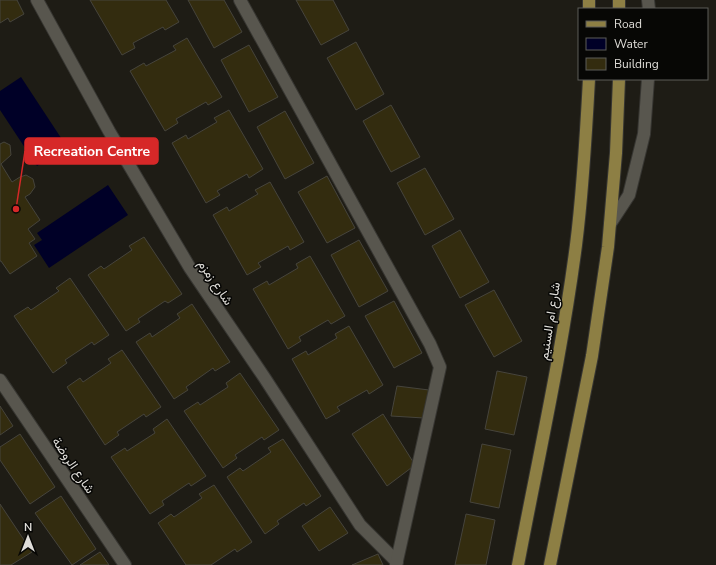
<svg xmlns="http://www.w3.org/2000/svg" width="716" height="565" viewBox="0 0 716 565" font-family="'Nunito Sans',Vazirmatn,sans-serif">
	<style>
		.water { fill: #000027 }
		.building { fill: #332c0f; stroke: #46443c }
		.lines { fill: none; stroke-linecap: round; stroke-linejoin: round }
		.minor-casing { stroke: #373632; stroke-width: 14 }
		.major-casing { stroke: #373632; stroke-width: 14 }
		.minor { stroke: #58564e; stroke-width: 12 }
		.major { stroke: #8d7f44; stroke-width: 12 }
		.labels { text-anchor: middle; stroke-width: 3; stroke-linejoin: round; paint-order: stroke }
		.street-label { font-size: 13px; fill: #dfddd8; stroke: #070705 }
		.leader { fill: none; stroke: #d62828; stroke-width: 1.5 }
		.callout-dot { fill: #d62828; stroke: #070705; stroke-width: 1.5 }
		.callout { fill: #d62828; stroke: #d62828; stroke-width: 1.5 }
		.callout-label { font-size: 14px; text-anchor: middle; font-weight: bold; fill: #fff }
	</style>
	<rect width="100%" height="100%" fill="#1e1c15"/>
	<g class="water">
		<path d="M21 77 67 147 37 166 0 110V91Z"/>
		<path d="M108 185 128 215 49 268 34 245 42 240 37 233Z"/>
	</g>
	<g class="building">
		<path d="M0 0H17L24 14 10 22 8 18 0 23Z"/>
		<path d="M90 0H166L179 22 165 30 163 27 133 43 135 48 122 55Z"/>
		<path d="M188 0H224L242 32 214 48Z"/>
		<path d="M296 0H333L349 30 321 45Z"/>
		<path d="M187 38 222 97 208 105 206 102 176 119 178 123 165 131 130 71 144 63 146 66 176 50 173 46Z"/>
		<path d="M356 42 384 94 356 110 327 58Z"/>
		<path d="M249 45 278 97 249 112 221 60Z"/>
		<path d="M391 105 420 157 391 172 363 121Z"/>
		<path d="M229 110 263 169 249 178 247 174 217 191 220 195 206 203 172 143 186 135 188 139 217 122 214 118Z"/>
		<path d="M285 111 314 163 285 179 257 127Z"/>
		<path d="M4 142 10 145 11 155 1 164 12 182 20 177 26 175 33 179 35 187 30 194 25 197 40 220 28 229 35 239 29 243 37 256 10 274 1 261H0V144Z"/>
		<path d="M425 168 454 219 425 235 397 183Z"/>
		<path d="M327 176 355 228 327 243 298 192Z"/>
		<path d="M270 182 304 242 290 250 288 246 258 263 261 267 247 275 213 215 227 207 229 211 258 194 255 190Z"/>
		<path d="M460 230 489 282 460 298 432 246Z"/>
		<path d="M144 237 182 294 168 303 165 301 138 319 140 322 126 331 88 275 101 266 104 269 132 250 129 246Z"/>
		<path d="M359 240 388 291 359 307 331 255Z"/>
		<path d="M310 256 345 316 331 324 328 320 299 337 301 341 288 349 253 289 267 281 269 285 298 268 296 264Z"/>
		<path d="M70 278 109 335 94 345 92 342 65 360 67 363 53 373 14 316 28 307 31 310 59 291 56 288Z"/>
		<path d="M494 290 522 341 494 357 465 305Z"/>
		<path d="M394 301 422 353 394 368 365 316Z"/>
		<path d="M192 304 230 362 215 371 213 368 186 387 188 390 174 399 136 342 150 333 152 337 180 318 177 314Z"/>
		<path d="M349 326 383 385 369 394 367 390 337 407 340 411 326 419 292 359 306 351 308 355 337 338 335 334Z"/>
		<path d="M122 350 161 407 146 417 144 414 117 432 119 435 105 445 67 387 80 378 83 382 111 363 108 359Z"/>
		<path d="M497 371 527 377 514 435 485 429Z"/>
		<path d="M240 373 279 430 264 440 262 437 235 455 237 458 223 468 184 411 198 402 200 405 228 387 226 383Z"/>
		<path d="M397 386 429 390 424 418 391 416Z"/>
		<path d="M0 406 13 426 0 435Z"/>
		<path d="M383 414 415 465 387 486 352 434Z"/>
		<path d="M167 419 206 476 191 486 189 483 162 501 164 505 150 514 111 457 125 448 127 451 155 433 153 429Z"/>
		<path d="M20 434 55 487 30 504 0 460V447Z"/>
		<path d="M283 439 321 496 306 506 304 503 277 521 279 524 265 534 227 477 240 468 243 471 271 452 268 448Z"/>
		<path d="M482 444 511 450 499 508 470 502Z"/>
		<path d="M214 485 252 542 237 552 235 549 211 565H186L158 523 171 514 174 517 202 498 199 494Z"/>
		<path d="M61 496 96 549 72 565 35 513Z"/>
		<path d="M0 504 32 552 11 565H0Z"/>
		<path d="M330 507 348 533 319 551 302 526Z"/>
		<path d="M466 514 495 520 486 565H455Z"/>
		<path d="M100 552 109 565H80Z"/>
		<path d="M378 554 383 565H352Z"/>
	</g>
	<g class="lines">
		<defs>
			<g id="minor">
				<path d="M37 0 109 131 190 268 264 377 360 525 397 562"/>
				<path d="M240 0 430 344 440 367 396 565"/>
				<path d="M648 0 649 9"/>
				<path d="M610 224 629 195 644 134 648 79"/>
				<path d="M0 380 125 565"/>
			</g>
			<g id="major">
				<path d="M589 0V9"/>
				<path d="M619 0V9"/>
				<path d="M518 565C538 459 562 353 576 245 583 190 586 135 589 79"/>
				<path d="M550 565 592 356 608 247 616 153 619 79"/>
			</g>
		</defs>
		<use href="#minor" class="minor-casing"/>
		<use href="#major" class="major-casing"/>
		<use href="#minor" class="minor"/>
		<use href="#major" class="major"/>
	</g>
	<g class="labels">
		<g class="street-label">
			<text transform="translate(216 282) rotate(56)" y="5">شارع زمزم</text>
			<text transform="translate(549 321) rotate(-81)" y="5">شارع ام السنيم</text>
			<text transform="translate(74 465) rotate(56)" y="5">شارع الروضة</text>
		</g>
	</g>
	<path class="leader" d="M16 209L25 151"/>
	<circle class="callout-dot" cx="16" cy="209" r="4"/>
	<rect class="callout" x="25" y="138" width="133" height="26" rx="4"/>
	<g class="callout-label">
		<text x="92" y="156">Recreation Centre</text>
	</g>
	<rect x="578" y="8" width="130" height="72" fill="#070705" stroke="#5d5d59"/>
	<rect x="586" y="21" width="20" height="6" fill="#8d7f44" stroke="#5d5d59"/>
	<text x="614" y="28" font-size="12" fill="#dfddd8">Road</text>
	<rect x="586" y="38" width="20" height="12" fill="#000027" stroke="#5d5d59"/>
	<text x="614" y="48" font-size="12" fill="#dfddd8">Water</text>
	<rect x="586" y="58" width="20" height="12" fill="#332c0f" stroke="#5d5d59"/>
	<text x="614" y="68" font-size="12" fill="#dfddd8">Building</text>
	<g transform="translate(28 537)" stroke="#070705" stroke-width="3" paint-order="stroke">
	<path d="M0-3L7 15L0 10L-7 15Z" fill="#dfddd8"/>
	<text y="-6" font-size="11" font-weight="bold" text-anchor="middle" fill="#dfddd8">N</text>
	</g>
</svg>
